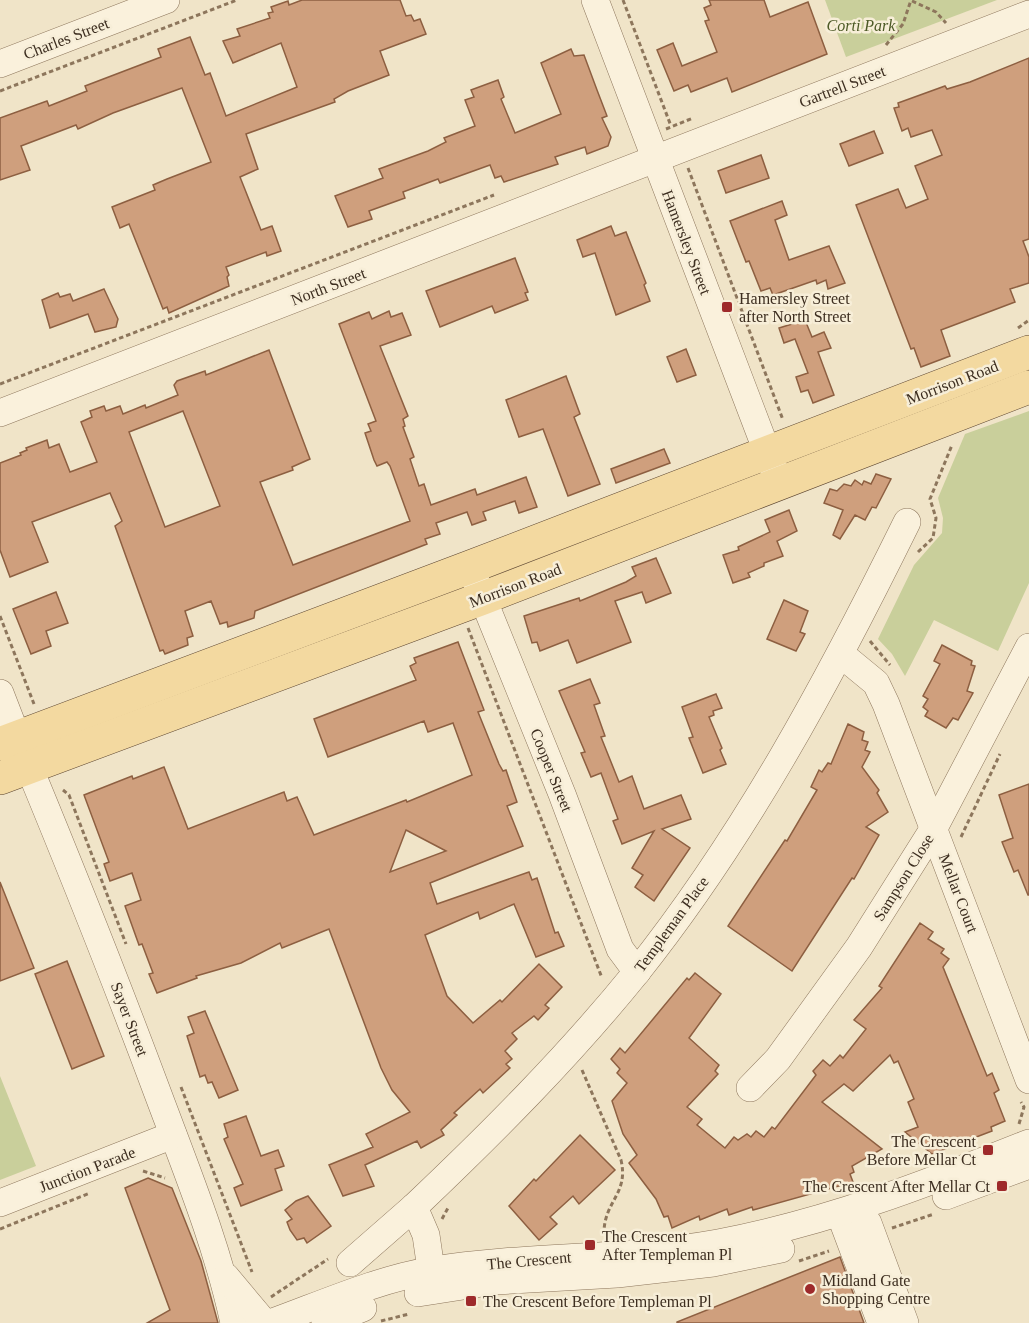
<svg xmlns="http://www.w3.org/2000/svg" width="1029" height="1323" viewBox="0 0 1029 1323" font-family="'Times New Roman',serif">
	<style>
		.green { fill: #c9cf9b }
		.building { fill: #cf9f7d; stroke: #8d5f41; stroke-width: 1.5; fill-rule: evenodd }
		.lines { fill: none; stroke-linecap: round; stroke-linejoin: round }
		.minor-casing { stroke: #8d765c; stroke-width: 28 }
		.major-casing { stroke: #5b4430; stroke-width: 34 }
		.path { stroke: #8d765c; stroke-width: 3; stroke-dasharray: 4.5 3; stroke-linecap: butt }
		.minor { stroke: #faf1dc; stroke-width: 27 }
		.major { stroke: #f3d9a0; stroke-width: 33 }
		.poi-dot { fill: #9e2a2b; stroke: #f7eed8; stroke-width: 2 }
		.labels { text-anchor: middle; stroke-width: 5; stroke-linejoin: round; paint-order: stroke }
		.park-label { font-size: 16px; font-style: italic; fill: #4d5a26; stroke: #f7eed8 }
		.street-label { font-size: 16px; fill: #3d2e20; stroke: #f7eed8 }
		.poi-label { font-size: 16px; fill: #3d2e20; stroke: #f7eed8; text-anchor: start }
	</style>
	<rect width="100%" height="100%" fill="#f0e4c8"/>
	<g class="green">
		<path d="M825 0H997L846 57Z"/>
		<path d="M1029 411V583L998 651 934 620 905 676 892 654 878 639 914 565 942 533 943 518 938 498 965 434Z"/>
		<path d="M0 1076 36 1166 0 1180Z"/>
	</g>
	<g class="building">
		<path d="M302 0H400L406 16 411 15 414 21 420 19 426 34 380 51 389 75 348 91 334 99 335 102 246 134 258 169 240 177 261 230 272 226 281 251 267 256 266 252 226 267 229 275 227 277 229 286 169 313 167 307 163 309 129 224 120 228 112 207 155 190 153 185 167 179 211 162 182 88 113 113 78 129 76 125 21 146 30 170 0 180V118L47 101 49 106 87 91 85 86 161 57 158 49 190 37 205 75 210 73 226 116 297 87 281 43 233 63 223 41 240 36 237 29 270 18 268 13 273 12 271 7 288 1 289 5Z"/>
		<path d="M709 0H764L770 17 808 2 827 54 732 92 727 78 691 92 688 85 674 91 657 50 673 43 682 66 717 52 705 21 709 20 704 8 711 5Z"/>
		<path d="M571 49 574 56 584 55 597 90 607 116 602 118 611 137 608 146 587 154 585 147 555 157 558 164 504 182 501 176 495 178 490 165 440 183 438 179 403 192 405 198 369 211 372 219 348 227 335 196 383 178 379 169 428 151 446 142 444 138 475 126 465 100 474 97 471 90 498 80 504 97 501 99 515 133 561 114 541 63Z"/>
		<path d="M1029 58V239L1023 241 1029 257V283L1010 289 1015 302 941 330 950 356 921 367 914 348 911 349 856 205 898 189 906 208 928 199 915 166 942 155 932 130 911 137 908 128 902 131 894 108 899 107 898 103 945 86 947 89 970 82Z"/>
		<path d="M874 131 883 153 849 166 840 144Z"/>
		<path d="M761 155 769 178 726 193 718 171Z"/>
		<path d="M782 201 787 215 775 220 789 260 829 246 845 283 828 289 826 280 817 284 816 280 773 295 770 288 761 291 749 261 746 262 730 221Z"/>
		<path d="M611 226 615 236 626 232 646 283 644 285 650 301 616 315 595 253 583 257 577 240Z"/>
		<path d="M515 258 528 292 525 293 528 300 495 313 492 306 440 327 426 291Z"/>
		<path d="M104 289 118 319 116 327 95 332 88 314 50 328 42 300 58 293 60 297 70 294 73 301Z"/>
		<path d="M389 311 391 317 402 313 411 335 380 346 408 416 403 419 405 426 403 427 414 457 410 459 419 486 424 484 431 505 475 489 477 495 526 477 537 507 519 513 515 501 483 512 486 520 472 525 467 512 436 523 440 534 425 539 427 544 255 611 254 618 228 627 227 622 220 624 211 601 185 611 193 636 187 638 188 645 165 654 163 650 160 651 115 526 122 521 110 493 32 522 48 562 10 577 0 550V463L21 455 20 453 27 450 26 448 47 440 49 448 59 444 70 472 97 462 81 422 92 417 90 411 104 406 106 411 120 406 123 414 145 405 146 408 178 395 174 385 177 381 205 371 206 375 269 350 310 459 292 467 293 470 260 482 293 565 410 521 390 466 387 462 377 466 374 460 365 433 371 431 368 424 376 421 339 324 369 312 372 319ZM183 411 220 506 165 527 129 432Z"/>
		<path d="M805 320 812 337 824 332 831 348 818 352 834 395 813 403 808 390 801 392 796 377 808 373 795 339 784 343 779 328Z"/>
		<path d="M686 349 696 375 677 382 667 357Z"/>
		<path d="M566 376 580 414 574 417 600 484 568 496 543 429 519 437 506 400Z"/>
		<path d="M664 449 670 463 616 483 611 469Z"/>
		<path d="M876 474 891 479 876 508 872 507 865 520 855 515 840 539 833 535 843 510 824 503 830 489 837 491 844 484 851 486 855 480 862 485 864 481 871 484Z"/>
		<path d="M789 510 797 531 777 541 783 556 764 563V566L748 573 750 577 733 583 723 555 739 550 738 547 770 532 765 520Z"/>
		<path d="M656 558 671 593 646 603 642 592 615 601 631 642 577 663 568 640 540 651 537 642 532 643 524 616 579 598 580 601 626 582 636 576 632 567Z"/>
		<path d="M56 592 68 623 46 631 51 646 31 654 13 609Z"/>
		<path d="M784 600 808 611 800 632 805 634 796 651 767 639Z"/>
		<path d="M458 642 484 710 478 712 499 764 503 771 506 770 517 802 507 806 523 846 430 883 437 904 529 872 532 880 537 878 555 933 558 932 564 946 536 957 514 904 480 919 478 912 425 935 447 996 473 1023 500 1000 502 1002 539 964 562 987 545 1005 549 1008 538 1020 534 1016 512 1033 517 1039 505 1051 512 1059 506 1064 510 1068 483 1093 480 1089 454 1113 457 1115 441 1130 444 1135 421 1148 417 1141 365 1165 374 1186 343 1196 329 1165 373 1147 366 1134 410 1112 392 1090 381 1068 329 929 282 948 280 943 241 963 196 976 197 978 157 993 149 974 153 973 142 944 139 945 125 906 141 900 132 873 110 881 104 864 109 862 84 795 132 776 133 779 164 767 188 829 284 792 287 801 297 797 314 835 406 800 407 802 472 775 453 723 428 732 424 721 328 757 314 719 416 680 410 666 416 663 414 658ZM406 830 446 851 390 872Z"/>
		<path d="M942 645 972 661 971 665 975 666 967 691 973 693 958 720 953 718 946 728 925 716 928 711 923 707 928 699 923 696 940 664 934 661Z"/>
		<path d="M590 679 600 703 594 705 605 736 601 737 619 782 632 776 644 809 681 795 691 819 662 829 690 848 654 901 635 887 643 875 632 868 654 831 622 844 613 821 618 819 601 773 591 777 581 753 585 752 559 691Z"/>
		<path d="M716 694 722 708 713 711 714 715 709 717 722 748 720 750 726 764 703 773 689 738 693 737 682 707Z"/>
		<path d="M848 724 864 732 862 740 868 742 865 750 870 752 862 767 879 790 877 793 888 812 866 827 879 835 854 879 852 878 792 971 728 926 785 840 787 841 817 790 811 787 819 770 822 772 828 763 831 764Z"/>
		<path d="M1029 784V895H1028L1018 870 1014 872 1002 842 1013 838 999 795Z"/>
		<path d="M0 882 34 968 0 981Z"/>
		<path d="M920 923 933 932 928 939 944 949 941 953 949 959 943 967 987 1076 992 1073 999 1090 994 1093 1005 1121 991 1127 992 1131 932 1154 905 1132 918 1127 908 1102 914 1099 898 1061 894 1063 890 1055 853 1091 844 1084 822 1102 882 1149 852 1166 854 1172 850 1174 853 1182 753 1210 752 1207 729 1215 727 1209 700 1220 699 1216 672 1228 668 1216 664 1217 656 1199 629 1163 637 1155 623 1134 612 1101 627 1083 617 1073 620 1069 611 1059 620 1048 625 1053 687 978 689 980 695 973 721 994 689 1038 719 1065 715 1071 718 1074 687 1107 702 1119 697 1125 725 1148 734 1137 738 1140 747 1134 751 1137 756 1131 764 1137 772 1127 775 1129 816 1075 813 1071 823 1060 830 1066 840 1055 843 1058 866 1029 854 1020 882 988 879 986Z"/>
		<path d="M67 961 104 1056 72 1069 35 974Z"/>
		<path d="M205 1011 238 1090 219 1098 212 1082 208 1083 205 1075 200 1077 187 1036 194 1033 188 1017Z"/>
		<path d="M246 1116 261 1156 278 1150 284 1166 275 1169 282 1190 241 1206 234 1188 243 1184 224 1139 228 1137 224 1124Z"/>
		<path d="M580 1135 615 1170 579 1204 573 1196 550 1217 557 1224 539 1240 509 1206 534 1179 536 1181Z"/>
		<path d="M148 1178 172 1188 201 1261 218 1323H147L170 1310 125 1188Z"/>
		<path d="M308 1196 331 1226 307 1243 304 1238 297 1240 290 1230 287 1222 292 1219 285 1210 296 1201Z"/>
		<path d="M840 1257 864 1323H677V1322Z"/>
	</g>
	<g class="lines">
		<defs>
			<g id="minor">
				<path d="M595 0 774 470"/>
				<path d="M0 64 166 0"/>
				<path d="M0 413 1029 14"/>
				<path d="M475 579 562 794 620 949 637 972"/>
				<path d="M842 655 876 683 886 704 1029 1080"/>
				<path d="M0 693 17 737"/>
				<path d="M29 767C74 876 117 984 158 1094 186 1169 217 1244 234 1323"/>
				<path d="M750 1088 778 1059 859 947 934 828 1029 647"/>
				<path d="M946 1196 1029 1165"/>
				<path d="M0 1203 173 1135"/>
				<path d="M840 1214 881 1323"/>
				<path d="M868 1223 905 1323"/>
				<path d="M350 1263 414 1207"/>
				<path d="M226 1277 262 1320"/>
				<path d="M434 1290 426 1235 414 1207C492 1133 568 1057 636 973 746 835 829 680 907 522"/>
				<path d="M418 1293 495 1281 617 1274 713 1263 781 1249"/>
				<path d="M273 1322C325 1303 379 1279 433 1270 527 1255 624 1260 718 1243 828 1222 926 1184 1029 1143"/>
				<path d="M325 1323 363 1308"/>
			</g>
			<g id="major">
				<path d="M0 744 470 567 1029 352"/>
				<path d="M0 778 483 598 1029 387"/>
			</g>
		</defs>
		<use href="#minor" class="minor-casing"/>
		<use href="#major" class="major-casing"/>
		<g class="path">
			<path d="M623 0 671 126"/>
			<path d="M912 1 936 12 946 23"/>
			<path d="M886 45 903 24 911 0"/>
			<path d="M0 91 237 0"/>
			<path d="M666 129 693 118"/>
			<path d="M688 168 783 420"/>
			<path d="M1018 328 1029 320"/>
			<path d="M0 384 494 195"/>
			<path d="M918 552 933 538 936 518 930 499 952 445"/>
			<path d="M0 616 34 704"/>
			<path d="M468 628 602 978"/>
			<path d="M870 641 890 665"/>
			<path d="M63 790 69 795 126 944"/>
			<path d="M961 837 1000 754"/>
			<path d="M582 1070 621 1160C629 1194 604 1201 604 1233"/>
			<path d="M181 1087 252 1272"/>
			<path d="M1019 1124 1024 1107 1021 1102"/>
			<path d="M143 1171 165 1178"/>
			<path d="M442 1219 449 1206"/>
			<path d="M892 1228 934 1214"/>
			<path d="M0 1229 90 1193"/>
			<path d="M799 1261 829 1251"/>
			<path d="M271 1297 328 1259"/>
			<path d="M381 1321 409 1314"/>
		</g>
		<use href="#minor" class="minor"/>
		<use href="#major" class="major"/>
	</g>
	<g class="poi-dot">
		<rect x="721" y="301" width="12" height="12" rx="3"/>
		<rect x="982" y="1144" width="12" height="12" rx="3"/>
		<rect x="996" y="1180" width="12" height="12" rx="3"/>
		<rect x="584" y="1239" width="12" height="12" rx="3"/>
		<circle cx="810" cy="1289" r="6"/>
		<rect x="465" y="1295" width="12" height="12" rx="3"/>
	</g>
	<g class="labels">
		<g class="park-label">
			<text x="861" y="31">Corti Park</text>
		</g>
		<g class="street-label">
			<text transform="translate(66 38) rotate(-21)" y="6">Charles Street</text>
			<text transform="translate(842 86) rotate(-21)" y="6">Gartrell Street</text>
			<text transform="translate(687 242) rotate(69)" y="6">Hamersley Street</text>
			<text transform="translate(328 286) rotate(-21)" y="6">North Street</text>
			<text transform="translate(952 382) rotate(-21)" y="6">Morrison Road</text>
			<text transform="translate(515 585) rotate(-21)" y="6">Morrison Road</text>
			<text transform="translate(552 770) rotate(68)" y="6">Cooper Street</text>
			<text transform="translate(903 877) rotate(-58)" y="6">Sampson Close</text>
			<text transform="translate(959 893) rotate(69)" y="6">Mellar Court</text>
			<text transform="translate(671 924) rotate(-54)" y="6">Templeman Place</text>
			<text transform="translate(130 1019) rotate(69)" y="6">Sayer Street</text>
			<text transform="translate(87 1169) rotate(-21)" y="6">Junction Parade</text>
			<text transform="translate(529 1260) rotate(-5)" y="6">The Crescent</text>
		</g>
		<g class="poi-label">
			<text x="739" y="304">Hamersley Street<tspan x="739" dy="18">after North Street</tspan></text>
			<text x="976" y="1147" text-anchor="end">The Crescent<tspan x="976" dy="18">Before Mellar Ct</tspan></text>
			<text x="990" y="1192" text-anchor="end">The Crescent After Mellar Ct</text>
			<text x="602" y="1242">The Crescent<tspan x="602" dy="18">After Templeman Pl</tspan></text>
			<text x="822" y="1286">Midland Gate<tspan x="822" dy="18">Shopping Centre</tspan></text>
			<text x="483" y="1307">The Crescent Before Templeman Pl</text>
		</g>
	</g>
</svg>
